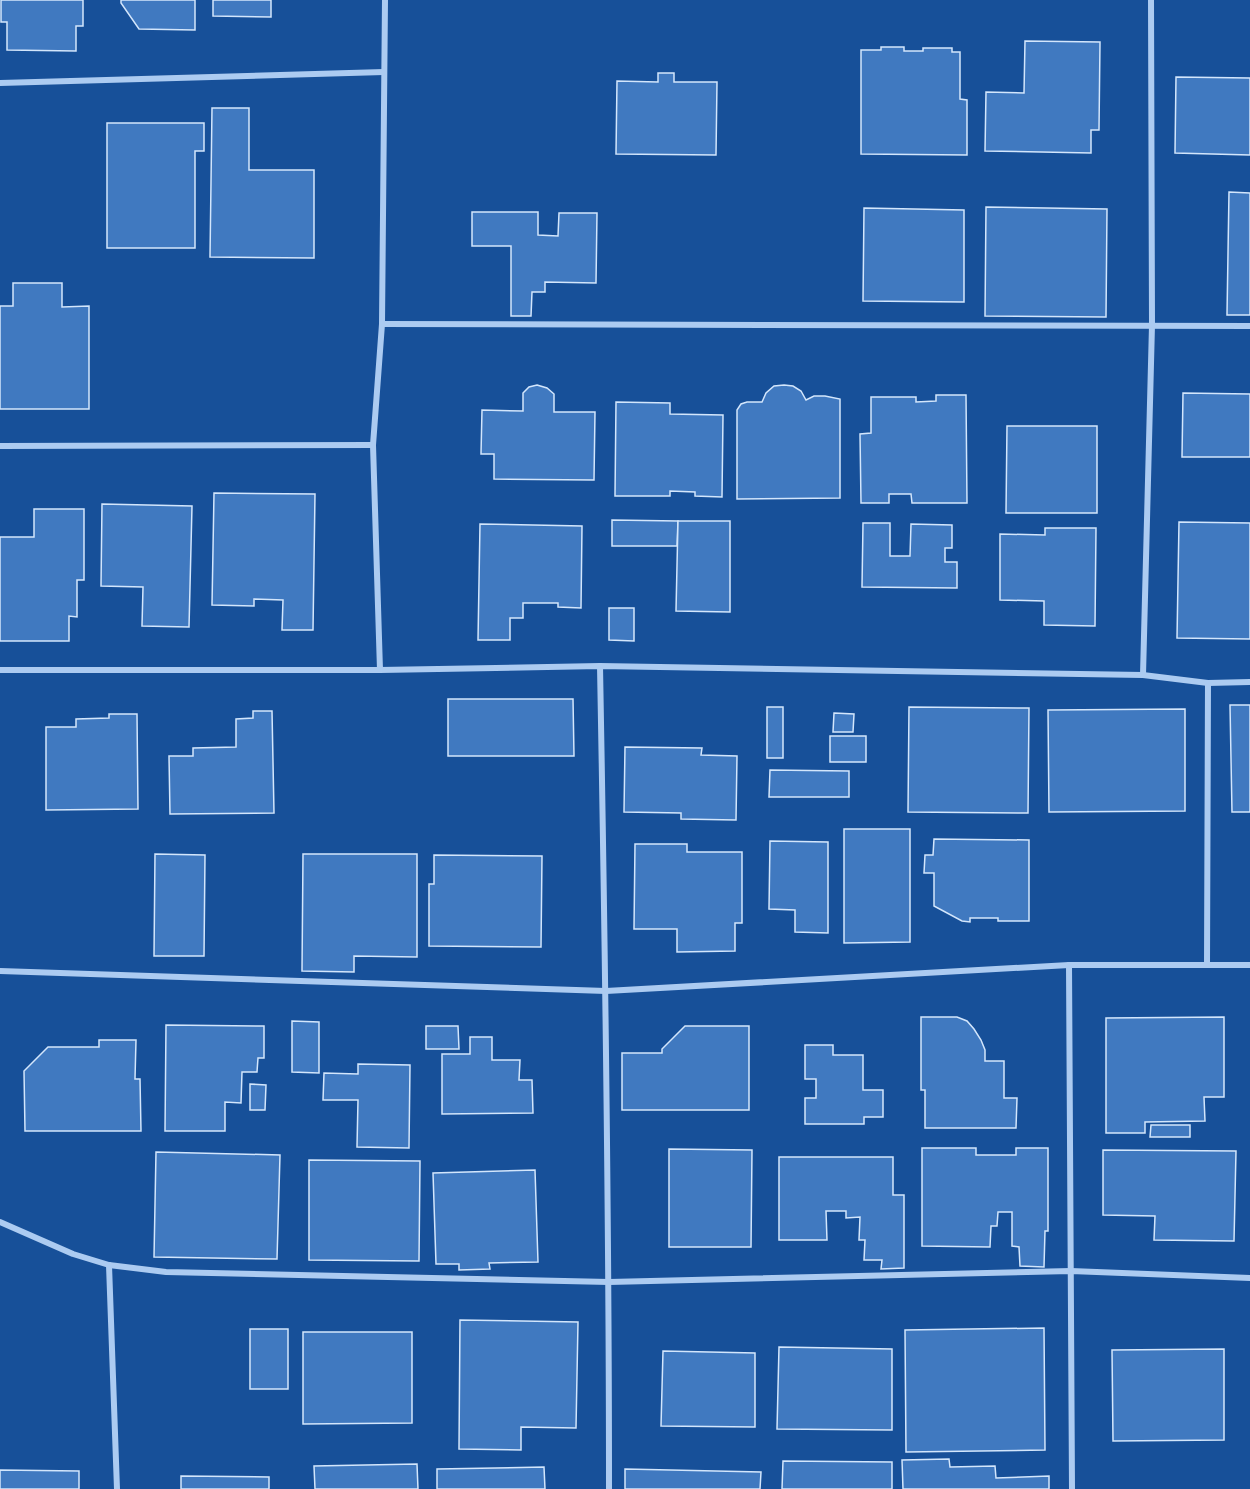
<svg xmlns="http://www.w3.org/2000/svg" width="1250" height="1489" viewBox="0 0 1250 1489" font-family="Barlow,sans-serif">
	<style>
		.building { fill: #4079c0; stroke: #d3e6fc; stroke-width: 1.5 }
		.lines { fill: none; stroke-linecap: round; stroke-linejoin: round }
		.street { stroke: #accbf1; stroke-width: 6 }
	</style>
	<rect width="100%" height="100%" fill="#175099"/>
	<g class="building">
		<path d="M1 0H83V26H76V51L7 50V22H1Z"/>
		<path d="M121 0H195V30L139 29 121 3Z"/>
		<path d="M213 0H271V17L213 16Z"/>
		<path d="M1025 41 1100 42 1099 130H1091V153L985 151 986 92 1024 93Z"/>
		<path d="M881 47H904V51H923V48H952V52H960V99L967 100V155L861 154V50H881Z"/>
		<path d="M658 73H674V82H717L716 155 616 154 617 81 658 82Z"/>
		<path d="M1176 77 1250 78V155L1175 153Z"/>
		<path d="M212 108H249V170H314V258L210 257Z"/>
		<path d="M107 123H204V151H195V248H107Z"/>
		<path d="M1229 192 1250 193V315H1227Z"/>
		<path d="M986 207 1107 209 1106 317 985 316Z"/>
		<path d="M864 208 964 210V302L863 301Z"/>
		<path d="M472 212H538V235L558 236 559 213H597L596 283 545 282V292H532L531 316H511V246H472Z"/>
		<path d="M13 283H62V307L89 306V409H0V306H13Z"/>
		<path d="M537 385 547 388 554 394V412H595L594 480 494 479V454H481L482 410 523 411V393L529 387Z"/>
		<path d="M784 385 793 386 801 391 806 400 814 396H825L840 399V498L737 499V410L741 404 747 402H762L766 393 774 386Z"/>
		<path d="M1183 393 1250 394V457H1182Z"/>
		<path d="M936 395H966L967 503H912L911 494H889V503H861L860 434 871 433V397H916V402L936 401Z"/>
		<path d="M616 402 670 403V414L723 415 722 497 695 496V492L670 491V496H615Z"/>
		<path d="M1007 426H1097V513H1006Z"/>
		<path d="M214 493 315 494 313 630H282L283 600 254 599V606L212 605Z"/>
		<path d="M102 504 192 506 189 627 142 626 143 587 101 586Z"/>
		<path d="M34 509H84V580H77V617L69 616V641H0V537H34Z"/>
		<path d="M612 520 678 521 677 546H612Z"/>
		<path d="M678 521H730V612L676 611Z"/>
		<path d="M1179 522 1250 523V639L1177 638Z"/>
		<path d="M863 523H890V556H910L911 524 952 525V548H945V562H957V588L862 587Z"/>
		<path d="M480 524 582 526 581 608 558 607V603H523V618H510V640H478Z"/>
		<path d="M1045 528H1096L1095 626 1044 625V601L1000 600V534L1045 535Z"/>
		<path d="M609 608H634V641L609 640Z"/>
		<path d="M448 699H573L574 756H448Z"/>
		<path d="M1230 705H1250V812H1232Z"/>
		<rect x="767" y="707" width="16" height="51"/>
		<path d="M909 707 1029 708 1028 813 908 812Z"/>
		<path d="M1185 709V811L1049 812 1048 710Z"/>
		<path d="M253 711H272L274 813 170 814 169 756H193V748L236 747V719L253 718Z"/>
		<path d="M834 713 854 714 853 732H833Z"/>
		<path d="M109 714H137L138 809 46 810V727H76V719L109 718Z"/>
		<rect x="830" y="736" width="36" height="26"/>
		<path d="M625 747 702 748 701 755 737 756 736 820 681 819V813L624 812Z"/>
		<path d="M770 770 849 771V797H769Z"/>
		<path d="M844 829H910V942L844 943Z"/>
		<path d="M934 839 1029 840V921H998V918H970V922L962 921 934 906V873H924L925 855H933Z"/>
		<path d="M770 841 828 842V933L795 932V910L769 909Z"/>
		<path d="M635 844H687V852H742V923H735V951L677 952V929H634Z"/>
		<path d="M155 854 205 855 204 956H154Z"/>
		<path d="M303 854H417V957L354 956V972L302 971Z"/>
		<path d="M434 855 542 856 541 947 429 946V884H434Z"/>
		<path d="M921 1017H957L967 1021 974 1029 981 1040 985 1050V1061H1004V1098H1017L1016 1128H925V1090H921Z"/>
		<path d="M1224 1017V1097H1204L1205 1121 1145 1122V1133H1106V1018Z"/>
		<path d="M292 1021 319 1022V1073L292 1072Z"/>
		<path d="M166 1025 264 1026V1058H258L257 1072H242L241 1103 225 1102V1131H165Z"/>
		<path d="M426 1026H458L459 1049H426Z"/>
		<path d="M685 1026H749V1110H622V1053H662V1049Z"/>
		<path d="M470 1037H492V1060H520L519 1080H532L533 1113 442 1114V1054H470Z"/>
		<path d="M99 1040H136L135 1079H140L141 1131H25L24 1071 48 1047H99Z"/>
		<path d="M805 1045H833V1055H863V1090H883V1117H864V1124H805V1098H816V1079H805Z"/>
		<path d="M358 1064 410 1065 409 1148 357 1147 358 1100H323L324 1073 358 1074Z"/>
		<path d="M250 1084 266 1085 265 1110H250Z"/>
		<path d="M1151 1125H1190V1137H1150Z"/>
		<path d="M922 1148H976V1155H1016V1148H1048V1231H1045L1044 1267 1020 1266 1019 1247 1012 1246V1212H998L997 1226H991L990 1247 922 1246Z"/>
		<path d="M669 1149 752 1150 751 1247H669Z"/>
		<path d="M1103 1150 1236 1151 1234 1241 1154 1240 1155 1216 1103 1215Z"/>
		<path d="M156 1152 280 1155 277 1259 154 1257Z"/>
		<path d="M779 1157H893V1195H904V1268L881 1269 882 1260H864L865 1240H859L860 1217 846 1218V1211H826L827 1240H779Z"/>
		<path d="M309 1160 420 1161 419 1261 309 1260Z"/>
		<path d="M535 1170 538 1262 489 1263 490 1269 459 1270V1264H436L433 1173Z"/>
		<path d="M460 1320 578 1322 576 1428 521 1427V1450L459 1449Z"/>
		<path d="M1044 1328 1045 1450 906 1452 905 1330Z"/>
		<rect x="250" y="1329" width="38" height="60"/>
		<path d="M303 1332H412V1423L303 1424Z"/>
		<path d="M779 1347 892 1349V1430L777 1429Z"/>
		<path d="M1224 1349V1440L1113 1441 1112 1350Z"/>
		<path d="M663 1351 755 1353V1427L661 1426Z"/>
		<path d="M949 1459 950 1467 995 1466 996 1478 1049 1476V1489H903L902 1460Z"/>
		<path d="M783 1461 892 1462V1489H782Z"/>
		<path d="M417 1464 418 1489H315L314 1466Z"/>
		<path d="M544 1467 545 1489H437V1469Z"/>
		<path d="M625 1469 761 1472 760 1489H625Z"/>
		<path d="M0 1470 79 1471V1489H0Z"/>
		<path d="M181 1476 269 1477V1489H181Z"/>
	</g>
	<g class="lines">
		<g class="street">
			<path d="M385 0 382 324 373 445 380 670 600 666 1143 675 1208 683 1250 682"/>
			<path d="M0 83 384 72"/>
			<path d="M382 324 1250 326"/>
			<path d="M0 446 373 445"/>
			<path d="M600 666C605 940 609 1215 609 1489"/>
			<path d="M0 670H380"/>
			<path d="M1143 675 1152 325 1151 0"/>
			<path d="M1207 964 1208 683"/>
			<path d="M1069 965 1072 1489"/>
			<path d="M0 971 606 991 1069 965H1250"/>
			<path d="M0 1222 73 1254 109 1265 166 1272 609 1282 1071 1271 1250 1278"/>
			<path d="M109 1265 117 1489"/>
		</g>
	</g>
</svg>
